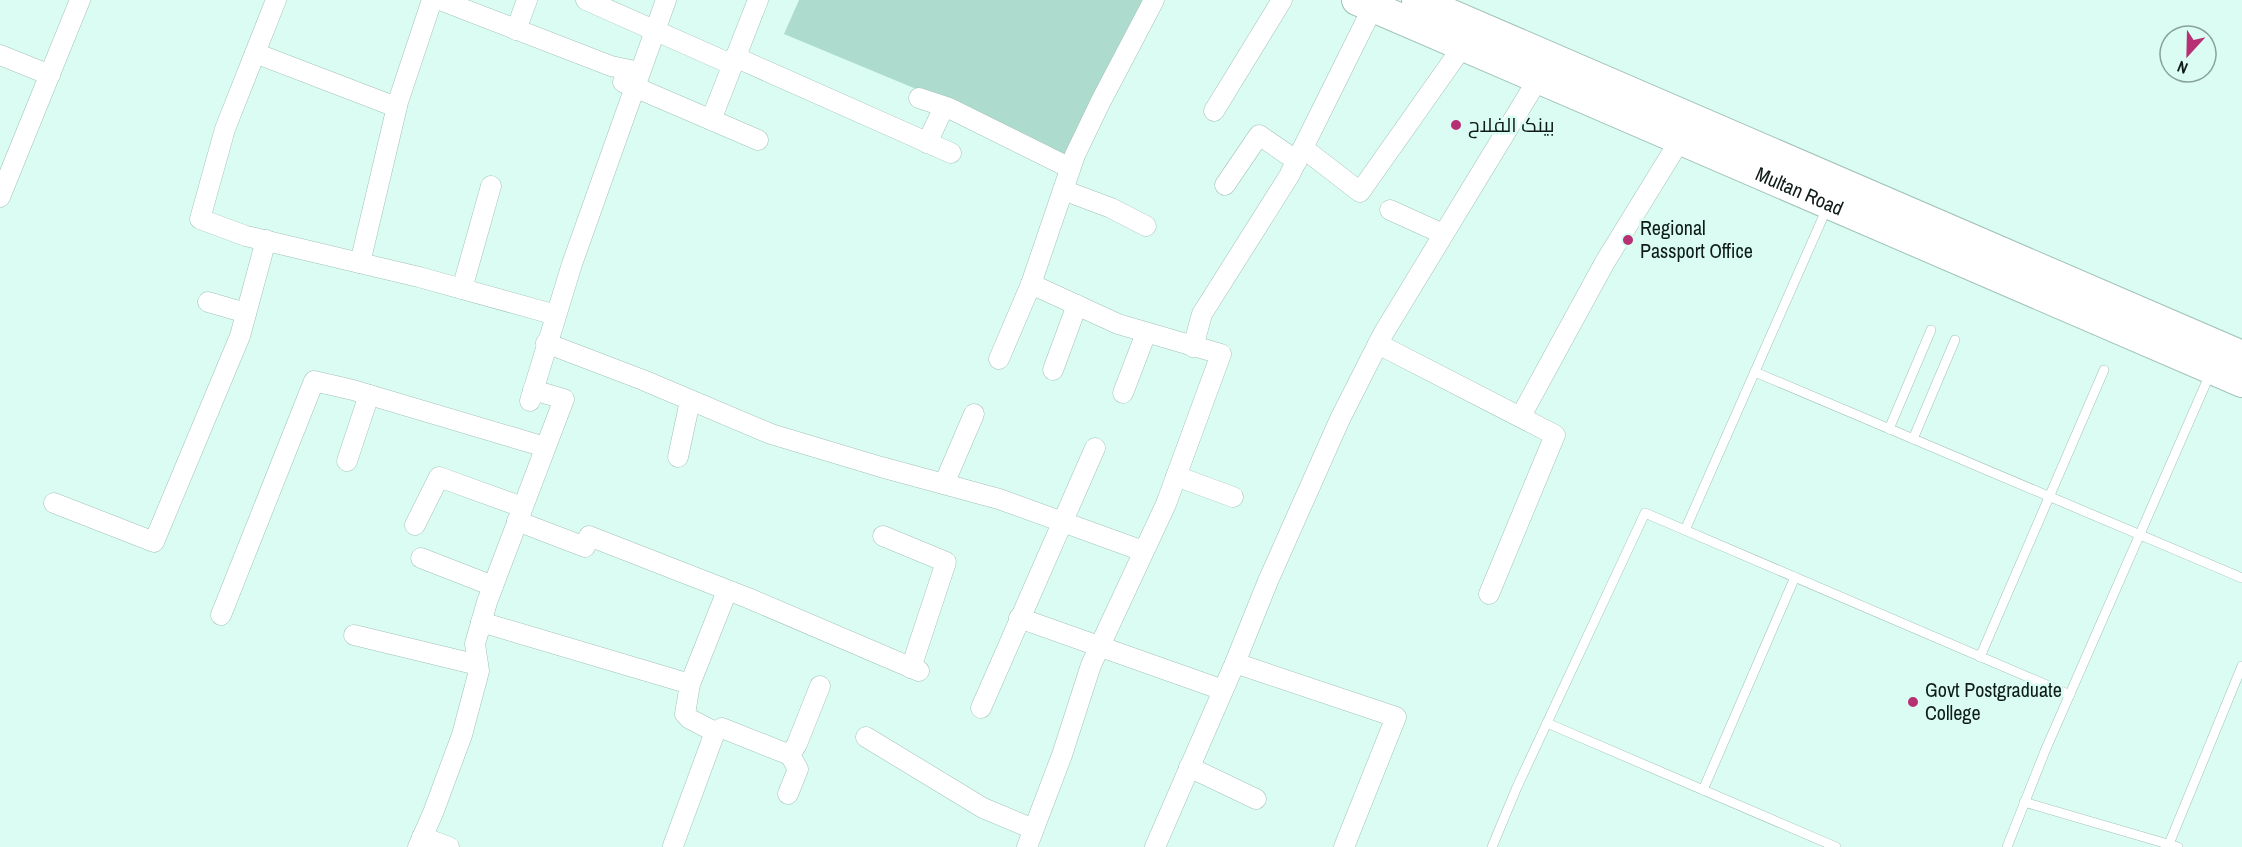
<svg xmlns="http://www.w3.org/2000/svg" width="2242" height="847" viewBox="0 0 2242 847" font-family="'Archivo Narrow',Cairo,sans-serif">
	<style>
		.green { fill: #addcce }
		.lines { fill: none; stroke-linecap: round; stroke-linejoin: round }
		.lane-casing { stroke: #a2c2b8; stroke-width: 10 }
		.street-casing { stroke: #a2c2b8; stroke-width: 21 }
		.primary-casing { stroke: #a2c2b8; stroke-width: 32 }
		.lane { stroke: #fff; stroke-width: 9 }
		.street { stroke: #fff; stroke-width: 20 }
		.primary { stroke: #fff; stroke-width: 30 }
		.poi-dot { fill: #b63073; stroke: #dbfcf2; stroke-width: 2 }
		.labels { text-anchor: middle; stroke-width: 5; stroke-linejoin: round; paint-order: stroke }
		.poi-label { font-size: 20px; fill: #0f1b18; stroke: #dbfcf2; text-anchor: start }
		.street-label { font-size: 20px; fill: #0f1b18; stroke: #dbfcf2 }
	</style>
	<rect width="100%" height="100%" fill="#dbfcf2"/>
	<path class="green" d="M799 0H1148L1068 159 945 101 784 34Z"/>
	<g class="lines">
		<defs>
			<g id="lane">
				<path d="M1755 372 2242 578"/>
				<path d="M1889 429 1931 330"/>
				<path d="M1913 439 1955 340"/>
				<path d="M1685 530 1827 208"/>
				<path d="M1980 657 2104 370"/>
				<path d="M1547 723 1836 847"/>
				<path d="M1703 790 1795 577"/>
				<path d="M2024 802 2178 847"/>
				<path d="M2169 844 2242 666"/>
				<path d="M1492 847 1517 787 1645 513 2070 695"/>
				<path d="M2007 847 2045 751 2210 374"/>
			</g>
			<g id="street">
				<path d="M276 0 225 129 200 219 246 236 419 277 556 315"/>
				<path d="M440 0 611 66 639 72"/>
				<path d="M586 0 733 65"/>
				<path d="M516 30 527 0"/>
				<path d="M255 53 396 107"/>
				<path d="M0 55 50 75"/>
				<path d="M735 57 951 153"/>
				<path d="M623 82 758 140"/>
				<path d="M919 98 949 108 1070 168"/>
				<path d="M1214 111 1282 0"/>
				<path d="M711 120 758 0"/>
				<path d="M927 143 944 107"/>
				<path d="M1303 148 1360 192 1463 46"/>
				<path d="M1225 185 1259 135 1297 161"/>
				<path d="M1063 190 1111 208 1146 226"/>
				<path d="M0 197 80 0"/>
				<path d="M1390 210 1443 234"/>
				<path d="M360 263 398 102 432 0"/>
				<path d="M462 289 491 186"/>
				<path d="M208 302 246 313"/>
				<path d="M546 343 643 380 771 434 881 467 999 499 1143 551"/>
				<path d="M1378 344 1555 435 1489 594"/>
				<path d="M1193 347 1202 314 1289 176 1373 7"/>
				<path d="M999 359 1031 284 1075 155 1101 101 1154 0"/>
				<path d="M1053 370 1077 305"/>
				<path d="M1123 393 1146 333"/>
				<path d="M530 401 572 264 666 0"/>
				<path d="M1521 416 1605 262 1680 140"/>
				<path d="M678 457 690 401"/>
				<path d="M347 461 369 395"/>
				<path d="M1176 476 1233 497"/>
				<path d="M944 484 974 414"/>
				<path d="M54 503 154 542 240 336 266 240"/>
				<path d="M517 521 585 547 589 536 748 598 919 671"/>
				<path d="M415 525 439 477 522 507"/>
				<path d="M883 536 946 562 911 668"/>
				<path d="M421 558 493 586"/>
				<path d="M221 615 314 381 353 390 545 447"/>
				<path d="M1019 618 1223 690"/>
				<path d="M481 622 690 684"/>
				<path d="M354 635 478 665"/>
				<path d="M1235 663 1396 717 1344 847"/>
				<path d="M981 708 1095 448"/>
				<path d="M715 732 690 719 685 714 690 684 727 591"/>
				<path d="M866 737 983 808 1033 829"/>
				<path d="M1189 767 1256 799"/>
				<path d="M788 794 798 769 790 755 797 744 820 686"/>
				<path d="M422 837 449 847"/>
				<path d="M673 846 715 732 722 728 790 755"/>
				<path d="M418 847 433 813 462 735 479 671 475 644 487 602 564 399 533 390"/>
				<path d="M1027 847 1062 755 1091 665 1166 504 1221 354 1118 324 1031 284"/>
				<path d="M1155 847 1235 663 1268 581 1340 419 1383 334 1538 79"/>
			</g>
			<g id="primary">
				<path id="s1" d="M1357 0 2242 382"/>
				<path d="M1417 0 2242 356"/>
			</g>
		</defs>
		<use href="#lane" class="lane-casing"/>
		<use href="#street" class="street-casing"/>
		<use href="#primary" class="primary-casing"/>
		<use href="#lane" class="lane"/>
		<use href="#street" class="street"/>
		<use href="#primary" class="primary"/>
	</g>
	<g class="poi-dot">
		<circle cx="1456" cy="125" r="6"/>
		<circle cx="1628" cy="240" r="6"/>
		<circle cx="1913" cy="702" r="6"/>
	</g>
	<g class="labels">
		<g class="poi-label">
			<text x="1468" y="132">بینک الفلاح</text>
			<text x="1640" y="235">Regional<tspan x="1640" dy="23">Passport Office</tspan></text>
			<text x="1925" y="697">Govt Postgraduate<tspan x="1925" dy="23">College</tspan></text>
		</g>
		<g class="street-label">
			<text dy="7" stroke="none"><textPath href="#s1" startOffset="482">Multan Road</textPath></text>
		</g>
	</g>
	<g transform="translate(2188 54) rotate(202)"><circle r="28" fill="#dbfcf2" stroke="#89a29b" stroke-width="1.5"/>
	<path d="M0-4.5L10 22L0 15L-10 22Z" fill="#b63073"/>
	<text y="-9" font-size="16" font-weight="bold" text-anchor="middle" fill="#0f1b18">N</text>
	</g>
</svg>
